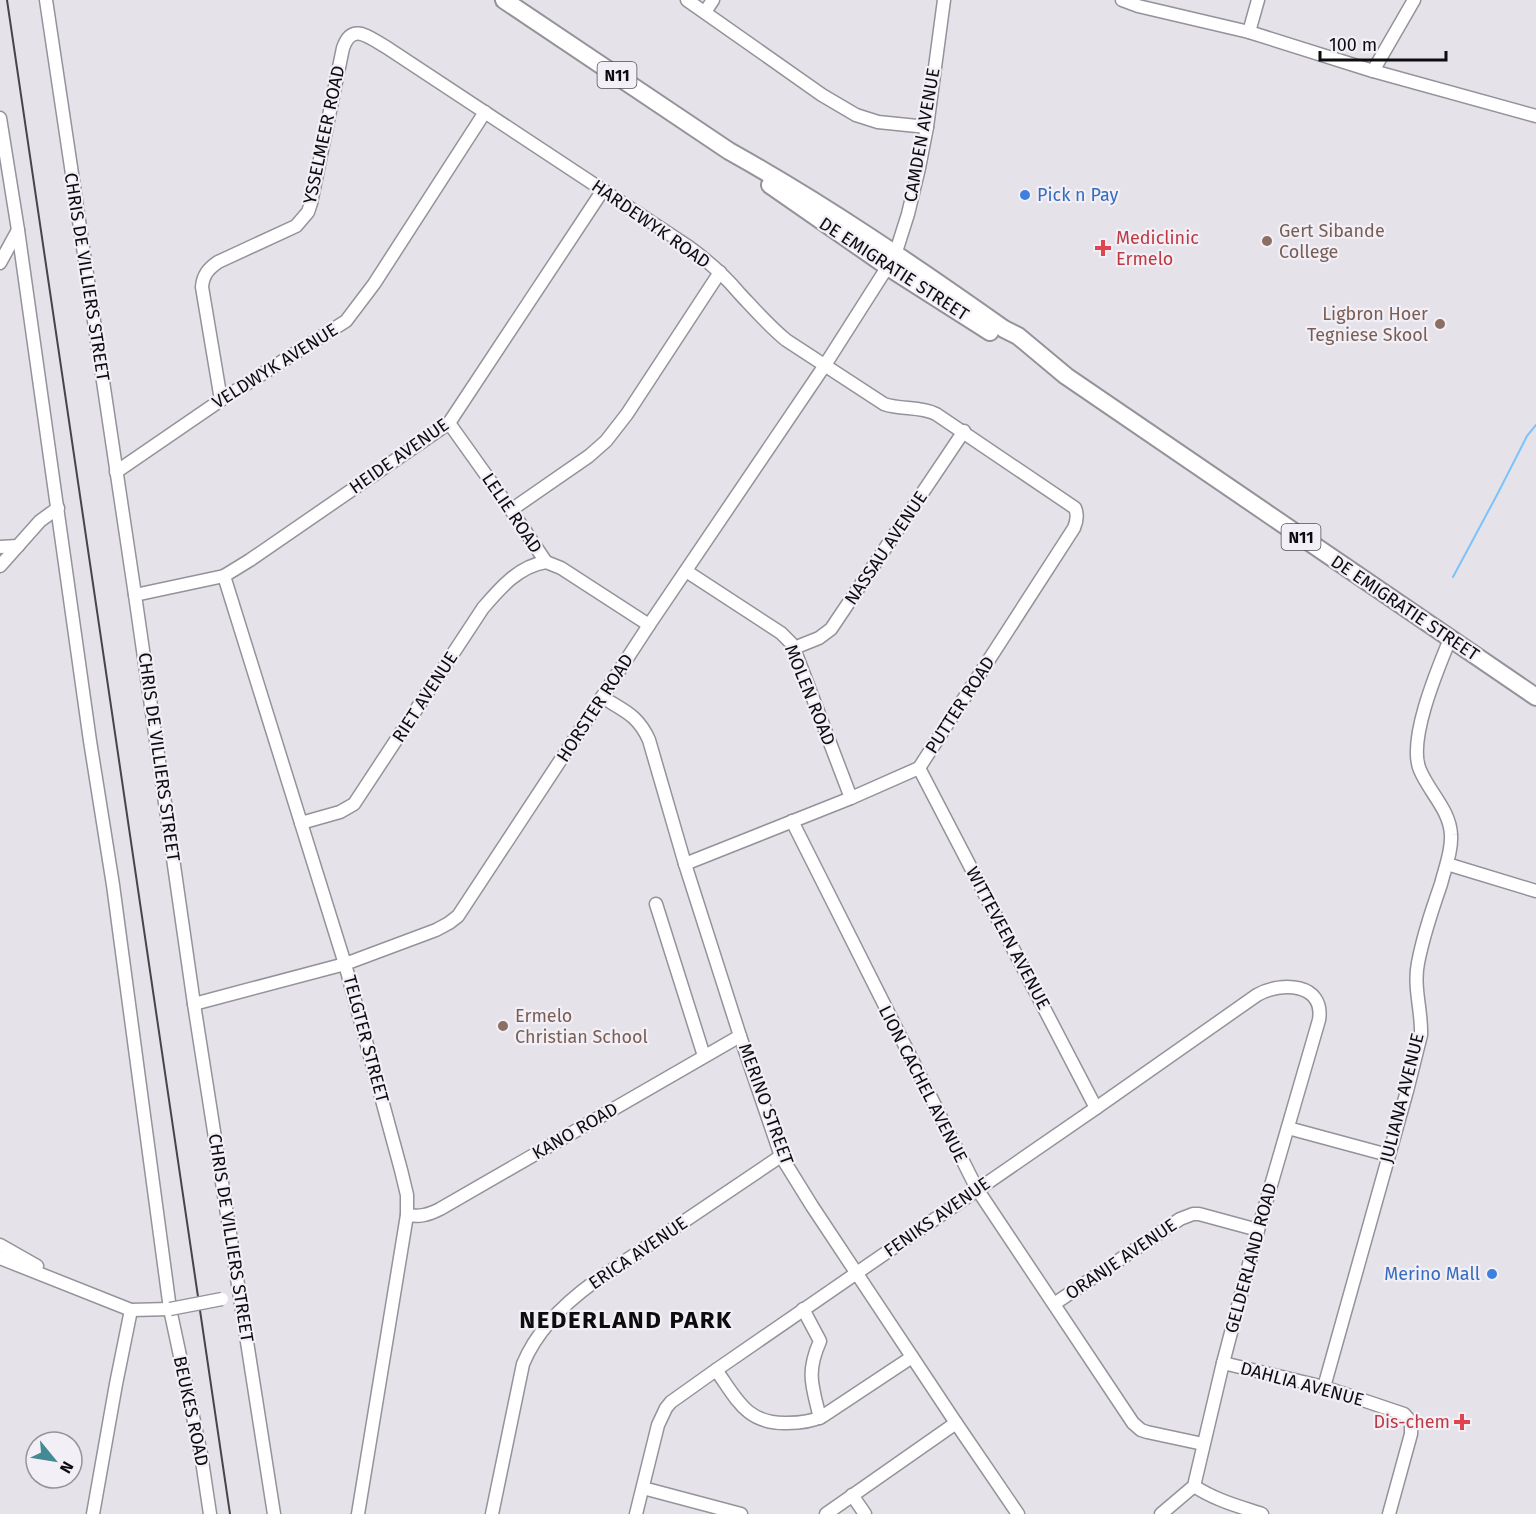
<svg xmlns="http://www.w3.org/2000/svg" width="1536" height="1514" viewBox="0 0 1536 1514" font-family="'Fira Sans',sans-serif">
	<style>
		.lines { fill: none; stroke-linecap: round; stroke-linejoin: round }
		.stream { stroke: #7cc3fa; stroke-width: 2 }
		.minor-casing { stroke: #959299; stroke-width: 15 }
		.highway-casing { stroke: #959299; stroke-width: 20 }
		.minor { stroke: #fff; stroke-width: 12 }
		.highway { stroke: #fff; stroke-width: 16 }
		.rail { stroke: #464548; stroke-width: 2 }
		.minor-bridge-casing { stroke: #959299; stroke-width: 15; stroke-linecap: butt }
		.minor-bridge { stroke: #fff; stroke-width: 12 }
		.shop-dot { fill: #3f7fe0; stroke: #f2eff6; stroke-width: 2 }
		.education-dot { fill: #8d6e63; stroke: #f2eff6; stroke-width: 2 }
		.health-dot { fill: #e0444e; stroke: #f2eff6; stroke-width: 2 }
		.labels { text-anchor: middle; stroke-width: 4.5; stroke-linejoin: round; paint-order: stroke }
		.shield { fill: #f2eff6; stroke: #525054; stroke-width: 1.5 }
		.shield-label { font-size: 16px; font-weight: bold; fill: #0d0c0e }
		.street-label { font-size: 18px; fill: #0d0c0e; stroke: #f2eff6 }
		.shop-label { font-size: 18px; fill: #366cbe; stroke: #f2eff6; text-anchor: start }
		.education-label { font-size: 18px; fill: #785e54; stroke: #f2eff6; text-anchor: start }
		.health-label { font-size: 18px; fill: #be3a42; stroke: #f2eff6; text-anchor: start }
		.district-label { font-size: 24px; font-weight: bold; letter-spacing: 1.5px; fill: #0d0c0e; stroke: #f2eff6 }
	</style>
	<rect width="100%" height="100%" fill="#e5e2e9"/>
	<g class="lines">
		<path class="stream" d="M1453 577 1498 493 1527 436 1536 425"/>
		<defs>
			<g id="minor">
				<path d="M46 0 135 595 194 1004 274 1514"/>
				<path d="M687 0 822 95 856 115 878 122 927 127"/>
				<path d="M1122 0 1138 6 1249 32 1373 71 1536 116"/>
				<path d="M705 12 713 0"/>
				<path d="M1249 32 1258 0"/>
				<path d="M1373 71 1414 0"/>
				<path d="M0 118 18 230 90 741 113 885 170 1309 201 1454 210 1514"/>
				<path d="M0 263 18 230"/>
				<path d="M221 400 202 287C203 275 208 269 218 262L296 226 308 212 311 203 343 48C352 21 370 38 386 47L689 247C708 261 725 276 740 294 755 310 769 326 786 340L884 404C901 410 920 406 936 414L1075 508C1078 515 1077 521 1074 528L919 768 851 798 685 864"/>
				<path d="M449 423 511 510 546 562 561 568 649 625"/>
				<path d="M116 472 221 400 346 321 374 284 485 112"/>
				<path d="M511 510 589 456 606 441 627 414 720 272"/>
				<path d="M0 547 18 546"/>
				<path d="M0 566 40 521 58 508"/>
				<path d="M686 571 781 633 791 643 798 659 851 798"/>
				<path d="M224 576 345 964 401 1170 407 1195V1215L358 1514"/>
				<path d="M135 595 224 576 250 560 449 423 603 190"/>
				<path d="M794 648 819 638 831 629 964 431"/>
				<path d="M602 697C624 711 638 715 649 740L685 864 740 1036 781 1156 812 1206 956 1423 1018 1514"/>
				<path d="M919 768 1096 1108"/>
				<path d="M792 821 977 1189 1133 1423 1141 1430 1147 1432 1203 1444"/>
				<path d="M301 823 340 812 354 804 483 608C500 588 519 566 546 562"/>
				<path d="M1447 864 1536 891"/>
				<path d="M656 904 704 1056"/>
				<path d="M194 1004 345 964 436 930 449 923 458 916 602 697 649 625 825 365 895 255 908 214 919 168 927 127 944 0"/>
				<path d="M1288 1128 1388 1155"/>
				<path d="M407 1215C420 1217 428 1215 440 1209L740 1036"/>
				<path d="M0 1245 37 1266"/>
				<path d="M0 1258 131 1310 170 1309"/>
				<path d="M1054 1304 1180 1219 1193 1214H1199L1258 1230"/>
				<path d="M803 1309 820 1341C806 1373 812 1385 820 1418"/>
				<path d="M1223 1363 1324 1387 1404 1414 1411 1422V1434L1389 1514"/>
				<path d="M716 1370C737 1399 746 1424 787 1423 800 1423 811 1422 823 1416L912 1357"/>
				<path d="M1324 1387 1407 1091 1421 1035C1422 1011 1413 987 1418 963 1423 936 1432 910 1441 884 1445 868 1452 851 1451 835 1450 810 1429 792 1420 770 1407 741 1438 668 1450 639"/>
				<path d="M1194 1486C1215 1500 1238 1506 1262 1514"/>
				<path d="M643 1488 741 1514"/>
				<path d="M852 1495 865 1514"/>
				<path d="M93 1514 116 1384 131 1310"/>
				<path d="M492 1514 523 1364C537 1330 565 1303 594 1282L781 1156"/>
				<path d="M636 1514 658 1425 666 1408 671 1402 716 1370 1096 1108 1257 995C1281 981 1325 983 1319 1020L1258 1230 1223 1363 1194 1486 1161 1514"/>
				<path d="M826 1514 956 1423"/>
			</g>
			<g id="highway">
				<path d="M504 0 729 151C824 204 915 266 1004 329L1018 336 1066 376 1536 697"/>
				<path d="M770 185 888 267 990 332"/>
			</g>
		</defs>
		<use href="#minor" class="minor-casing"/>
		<use href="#highway" class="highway-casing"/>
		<use href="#minor" class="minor"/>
		<use href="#highway" class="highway"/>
		<path class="rail" d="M7 0 230 1514"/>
		<defs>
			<path id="minor-bridge" d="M170 1309 222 1299"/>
		</defs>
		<use href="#minor-bridge" class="minor-bridge-casing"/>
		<use href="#minor-bridge" class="minor-bridge"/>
	</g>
	<g class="shop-dot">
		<circle cx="1025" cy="195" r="6"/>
		<circle cx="1492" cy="1274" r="6"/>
	</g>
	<g class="education-dot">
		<circle cx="1267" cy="241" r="6"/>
		<circle cx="1440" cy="324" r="6"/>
		<circle cx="503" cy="1026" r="6"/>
	</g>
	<g class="health-dot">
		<path d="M1100 239h6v6h6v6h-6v6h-6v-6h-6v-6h6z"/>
		<path d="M1459 1413h6v6h6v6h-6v6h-6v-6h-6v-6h6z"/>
	</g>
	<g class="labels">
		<g class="shield">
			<rect x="597.5" y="62" width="39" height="26" rx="4.5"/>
			<rect x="1281.5" y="524" width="39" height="26" rx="4.5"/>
		</g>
		<g class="shield-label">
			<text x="617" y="81">N11</text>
			<text x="1301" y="543">N11</text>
		</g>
		<g class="street-label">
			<text transform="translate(324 135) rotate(-78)" y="6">YSSELMEER ROAD</text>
			<text transform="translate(922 135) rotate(-80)" y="6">CAMDEN AVENUE</text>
			<text transform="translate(651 224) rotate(35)" y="6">HARDEWYK ROAD</text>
			<text transform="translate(894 269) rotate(33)" y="6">DE EMIGRATIE STREET</text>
			<text transform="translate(87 277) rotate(81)" y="6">CHRIS DE VILLIERS STREET</text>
			<text transform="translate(275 366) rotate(-32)" y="6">VELDWYK AVENUE</text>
			<text transform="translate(399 456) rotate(-35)" y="6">HEIDE AVENUE</text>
			<text transform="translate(512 513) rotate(56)" y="6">LELIE ROAD</text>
			<text transform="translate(886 548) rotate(-56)" y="6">NASSAU AVENUE</text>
			<text transform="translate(1405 608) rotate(34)" y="6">DE EMIGRATIE STREET</text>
			<text transform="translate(810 695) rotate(68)" y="6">MOLEN ROAD</text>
			<text transform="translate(425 697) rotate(-57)" y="6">RIET AVENUE</text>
			<text transform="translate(960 705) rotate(-57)" y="6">PUTTER ROAD</text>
			<text transform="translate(595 708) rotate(-57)" y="6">HORSTER ROAD</text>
			<text transform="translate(159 757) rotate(82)" y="6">CHRIS DE VILLIERS STREET</text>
			<text transform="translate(1008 938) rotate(62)" y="6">WITTEVEEN AVENUE</text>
			<text transform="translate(366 1039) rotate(75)" y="6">TELGTER STREET</text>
			<text transform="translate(923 1084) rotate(63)" y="6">LION CACHEL AVENUE</text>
			<text transform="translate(1402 1098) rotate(-76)" y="6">JULIANA AVENUE</text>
			<text transform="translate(766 1104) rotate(70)" y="6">MERINO STREET</text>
			<text transform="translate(575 1131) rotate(-30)" y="6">KANO ROAD</text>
			<text transform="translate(937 1217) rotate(-35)" y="6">FENIKS AVENUE</text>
			<text transform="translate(231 1238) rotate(81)" y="6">CHRIS DE VILLIERS STREET</text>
			<text transform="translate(638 1253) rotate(-34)" y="6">ERICA AVENUE</text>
			<text transform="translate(1251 1258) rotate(-75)" y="6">GELDERLAND ROAD</text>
			<text transform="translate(1121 1259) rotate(-34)" y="6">ORANJE AVENUE</text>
			<text transform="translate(1302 1384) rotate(15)" y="6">DAHLIA AVENUE</text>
			<text transform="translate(191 1411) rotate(78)" y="6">BEUKES ROAD</text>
		</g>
		<g class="shop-label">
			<text x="1037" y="201">Pick n Pay</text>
			<text x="1480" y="1280" text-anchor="end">Merino Mall</text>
		</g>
		<g class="education-label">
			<text x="1279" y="237">Gert Sibande<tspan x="1279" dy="21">College</tspan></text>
			<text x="1428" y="320" text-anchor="end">Ligbron Hoer<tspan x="1428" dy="21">Tegniese Skool</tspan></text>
			<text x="515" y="1022">Ermelo<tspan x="515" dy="21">Christian School</tspan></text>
		</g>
		<g class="health-label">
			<text x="1116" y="244">Mediclinic<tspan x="1116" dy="21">Ermelo</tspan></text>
			<text x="1450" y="1428" text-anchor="end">Dis-chem</text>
		</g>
		<g class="district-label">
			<text x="626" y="1328">NEDERLAND PARK</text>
		</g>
	</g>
	<g transform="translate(54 1460) rotate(120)"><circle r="28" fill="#f2eff6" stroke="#969499" stroke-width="1.5"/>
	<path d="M0-4.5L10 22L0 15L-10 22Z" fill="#448a95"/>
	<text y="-9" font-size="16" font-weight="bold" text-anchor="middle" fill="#0d0c0e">N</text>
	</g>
	<path d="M1320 51v9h126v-9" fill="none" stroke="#0d0c0e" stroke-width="3"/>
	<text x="1329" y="51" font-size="18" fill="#0d0c0e" stroke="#f2eff6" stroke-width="4.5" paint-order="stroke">100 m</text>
</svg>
